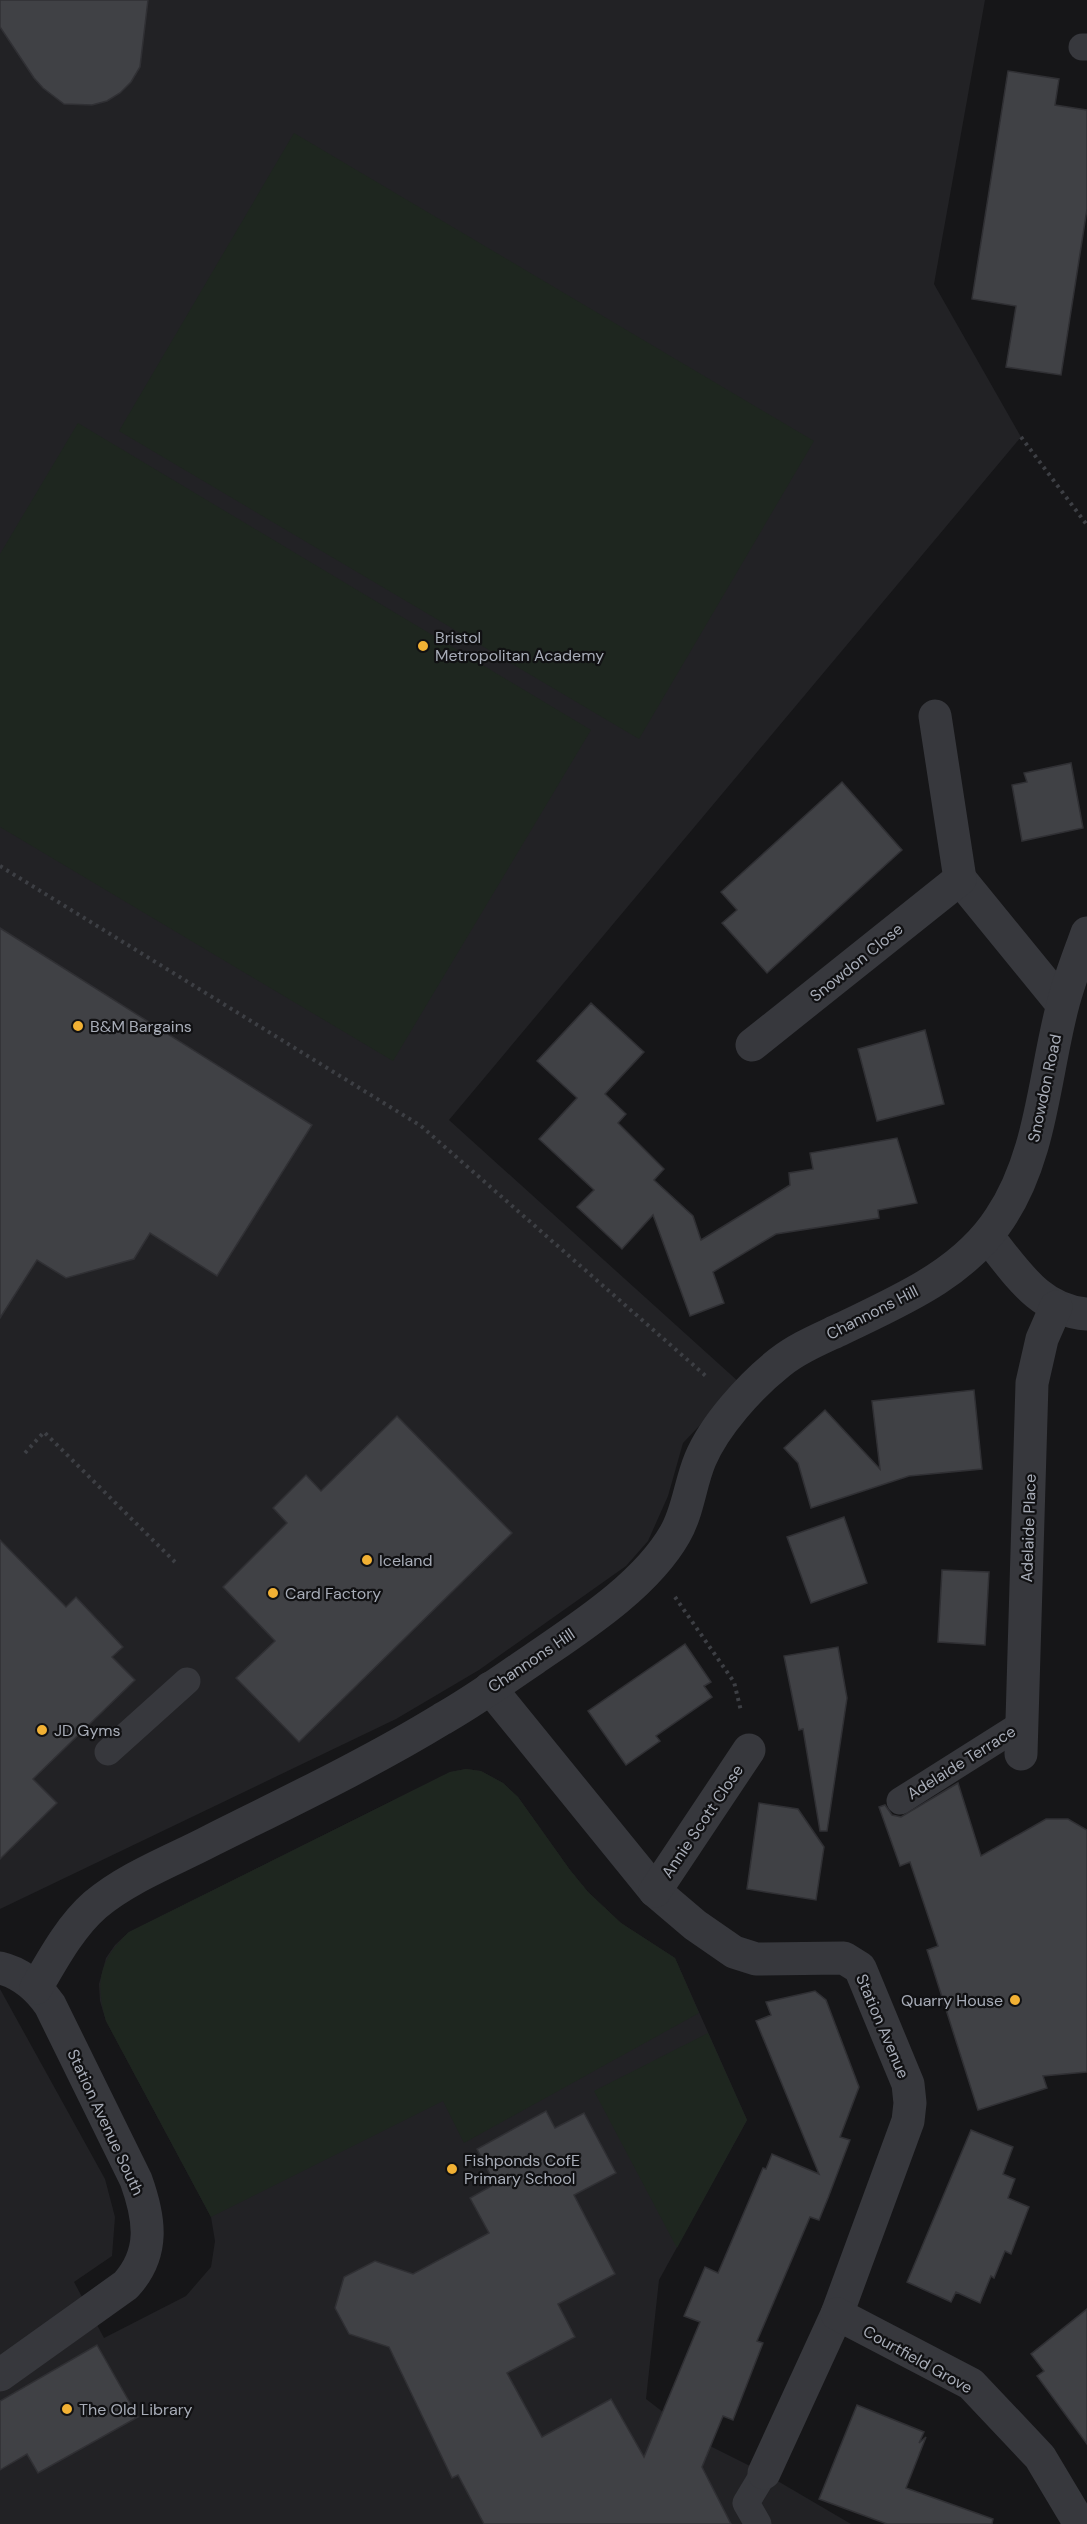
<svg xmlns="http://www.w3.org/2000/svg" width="1087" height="2524" viewBox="0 0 1087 2524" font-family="'DM Sans',sans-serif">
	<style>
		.built { fill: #222225 }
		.green { fill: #1e261f }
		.building { fill: #404145; stroke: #303034; stroke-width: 1.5 }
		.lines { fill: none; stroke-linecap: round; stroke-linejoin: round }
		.path { stroke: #3d3f44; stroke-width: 4; stroke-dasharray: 3 4.5; stroke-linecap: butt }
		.lane { stroke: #37383d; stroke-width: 27 }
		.street { stroke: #37383d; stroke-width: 33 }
		.poi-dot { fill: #f2b134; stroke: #111113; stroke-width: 2 }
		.labels { text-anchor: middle; stroke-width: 4.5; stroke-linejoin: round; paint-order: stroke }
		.poi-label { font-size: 16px; fill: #a8adb8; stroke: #111113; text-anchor: start }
		.street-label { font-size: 16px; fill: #a8adb8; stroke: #111113 }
	</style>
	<rect width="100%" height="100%" fill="#161618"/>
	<g class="built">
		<path d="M0 0H985L934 284 1021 437 449 1120 740 1383 683 1443 668 1496 648 1541 626 1566 479 1670 396 1719 0 1909Z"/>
		<path d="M466 1769 481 1771 503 1783 518 1797 570 1870 588 1892 621 1923 675 1958 747 2120 659 2280 646 2399 702 2442 764 2473 851 2524H0V1989L105 2179 115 2217 112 2256 74 2282 104 2338 186 2296 211 2267 215 2241 211 2217 106 2021 100 2001 99 1984 106 1958 115 1945 129 1932 450 1772Z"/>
	</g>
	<g class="green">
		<path d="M294 133 814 441 639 739 119 431Z"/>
		<path d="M78 423 591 730 393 1061 0 827V554Z"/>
		<path d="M466 1769 481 1771 503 1783 518 1797 570 1870 588 1892 621 1923 675 1958 699 2013 464 2143 443 2101 211 2217 106 2021C95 1983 99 1960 129 1932L450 1772Z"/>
		<path d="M708 2033 747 2120 677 2248 594 2091Z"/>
	</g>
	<g class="building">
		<path d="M0 0H148L140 67 131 82 120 93 107 101 92 105 64 104 43 88 34 78 0 27Z"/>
		<path d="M1008 71 1059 79 1055 105 1087 110V209L1061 375 1006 367 1016 306 972 299Z"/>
		<path d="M1071 763 1083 828 1022 841 1012 785 1027 782 1024 773Z"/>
		<path d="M842 782 902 850 767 973 722 923 737 910 721 892Z"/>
		<path d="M0 928 312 1125 217 1276 150 1233 134 1259 66 1278 37 1260 0 1318Z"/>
		<path d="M591 1003 644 1052 605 1094 626 1114 618 1123 664 1169 654 1180 693 1216 701 1240 790 1185 789 1173 813 1169 810 1153 897 1138 917 1203 878 1210 879 1218 776 1234 713 1272 724 1303 690 1316 653 1215 622 1249 577 1207 594 1190 539 1139 577 1098 537 1061Z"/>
		<path d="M925 1030 944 1104 877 1121 858 1049Z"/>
		<path d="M974 1390 982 1469 909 1476 811 1508 798 1463 784 1448 825 1410 880 1469 872 1401Z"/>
		<path d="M397 1416 512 1533 299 1742 236 1678 275 1641 223 1587 287 1523 273 1508 306 1475 321 1491Z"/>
		<path d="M844 1517 867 1583 811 1603 787 1537Z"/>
		<path d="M0 1540 66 1607 76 1597 123 1647 112 1657 135 1680 33 1779 57 1803 0 1859Z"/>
		<path d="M942 1570 989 1572 985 1645 938 1642Z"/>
		<path d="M685 1644 711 1682 704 1686 712 1697 656 1736 660 1741 626 1765 588 1711Z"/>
		<path d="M838 1647 847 1698 827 1831H820L803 1729 799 1730 784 1656Z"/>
		<path d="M958 1783 981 1856 1046 1819H1068L1087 1830V2072L1043 2076 1047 2088 978 2110 927 1950 938 1946 910 1862 900 1866 879 1807 885 1805 892 1815 901 1817Z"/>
		<path d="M759 1803 798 1809 824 1847 816 1900 747 1889Z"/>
		<path d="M815 1991 826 2000 859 2087 840 2137 850 2140 828 2198 819 2220 810 2217 757 2341 763 2343 733 2420 723 2416 702 2467 731 2524H484L458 2475 452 2478 389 2347 349 2334 335 2308 344 2277 375 2261 413 2274 489 2233 470 2198 495 2184 477 2149 546 2111 555 2128 584 2113 616 2173 574 2195 615 2274 558 2304 575 2337 507 2373 542 2437 611 2399 644 2457 700 2322 684 2316 705 2267 718 2273 763 2168 766 2169 772 2154 819 2174 756 2021 771 2015 766 2002Z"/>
		<path d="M971 2130 1013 2147 1003 2174 1015 2179 1008 2198 1029 2207 1011 2254 1005 2251 994 2278 991 2276 980 2303 956 2292 951 2302 907 2282Z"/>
		<path d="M1087 2309V2444L1037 2376 1044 2371 1031 2354Z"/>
		<path d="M97 2345 138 2417 38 2473 27 2454 0 2470V2401Z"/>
		<path d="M857 2405 924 2432 919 2443 926 2437 906 2488 993 2519 992 2524H887L819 2499Z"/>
	</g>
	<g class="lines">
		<g class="path">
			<path d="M1021 437 1087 525"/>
			<path d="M0 866 421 1126 707 1377"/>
			<path d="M25 1453 44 1432 175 1562"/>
			<path d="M675 1597 734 1682 741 1711"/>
		</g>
		<g class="lane">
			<path d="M1082 47H1087"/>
			<path d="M108 1752 187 1681"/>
			<path d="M900 1801 1022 1724"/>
			<path d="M758 2524 746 2503 764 2473"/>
		</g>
		<g class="street">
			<path d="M960 879 1062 1004"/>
			<path d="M752 1045 960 879 935 716"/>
			<path d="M988 1237C1016 1271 1039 1311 1087 1314"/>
			<path d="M490 1688 655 1891 695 1925 734 1952 756 1959 844 1958 860 1968 908 2084 910 2103 908 2121 837 2314 764 2473"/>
			<path d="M1021 1754 1032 1383 1042 1339 1056 1307"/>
			<path d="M655 1891 749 1750"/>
			<path d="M0 1968C21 1973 38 1988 50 2005L136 2180C150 2219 155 2253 126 2285L0 2375"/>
			<path d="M36 1988C53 1959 70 1927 95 1905 128 1877 174 1860 212 1840 288 1802 370 1763 442 1719 474 1701 504 1679 534 1659 582 1626 646 1585 675 1534 688 1512 690 1484 700 1460 714 1426 750 1386 779 1363 798 1348 820 1339 841 1329 899 1301 964 1274 1000 1218 1041 1157 1044 1078 1062 1008 1068 983 1078 958 1087 933"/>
			<path d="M837 2314 971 2384 1040 2457 1080 2524"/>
		</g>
	</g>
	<g class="poi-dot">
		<circle cx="423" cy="646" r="6"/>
		<circle cx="78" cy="1026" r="6"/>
		<circle cx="367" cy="1560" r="6"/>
		<circle cx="273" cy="1593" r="6"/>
		<circle cx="42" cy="1730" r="6"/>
		<circle cx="1015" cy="2000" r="6"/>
		<circle cx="452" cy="2169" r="6"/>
		<circle cx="67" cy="2409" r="6"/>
	</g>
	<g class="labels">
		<g class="poi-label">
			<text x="435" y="643">Bristol<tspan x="435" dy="18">Metropolitan Academy</tspan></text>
			<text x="90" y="1032">B&amp;M Bargains</text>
			<text x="379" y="1566">Iceland</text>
			<text x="285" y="1599">Card Factory</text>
			<text x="54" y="1736">JD Gyms</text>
			<text x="1003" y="2006" text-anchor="end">Quarry House</text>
			<text x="464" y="2166">Fishponds CofE<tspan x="464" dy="18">Primary School</tspan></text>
			<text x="79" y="2415">The Old Library</text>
		</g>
		<g class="street-label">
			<text transform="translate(856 962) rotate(-39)" y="6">Snowdon Close</text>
			<text transform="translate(1044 1088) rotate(-78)" y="6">Snowdon Road</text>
			<text transform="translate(872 1312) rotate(-27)" y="6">Channons Hill</text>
			<text transform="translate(1028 1528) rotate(-88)" y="6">Adelaide Place</text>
			<text transform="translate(531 1660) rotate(-34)" y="6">Channons Hill</text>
			<text transform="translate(961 1762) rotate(-32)" y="6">Adelaide Terrace</text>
			<text transform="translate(702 1821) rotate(-56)" y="6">Annie Scott Close</text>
			<text transform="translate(883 2026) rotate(67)" y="6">Station Avenue</text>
			<text transform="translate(106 2122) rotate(65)" y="6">Station Avenue South</text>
			<text transform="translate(918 2359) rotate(29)" y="6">Courtfield Grove</text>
		</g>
	</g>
</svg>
